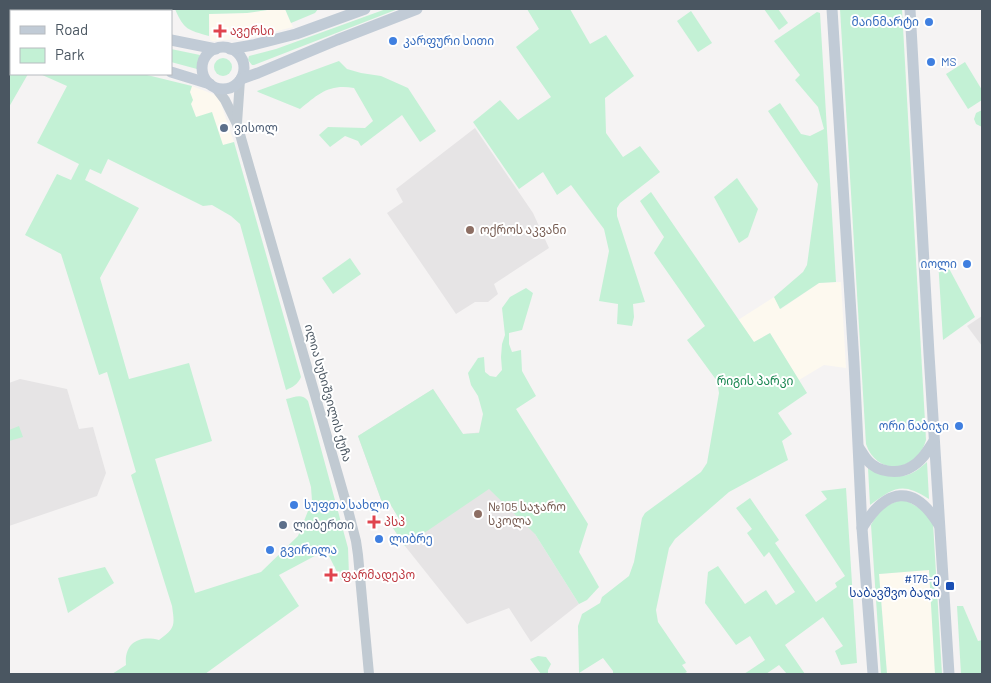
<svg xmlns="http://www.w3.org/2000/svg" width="991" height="683" viewBox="0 0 991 683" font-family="Barlow,'Noto Sans Georgian',sans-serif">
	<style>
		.commercial { fill: #fdf9ef }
		.education { fill: #e6e4e5 }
		.green { fill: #c3f1d5 }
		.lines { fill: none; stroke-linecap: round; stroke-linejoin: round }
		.tertiary { stroke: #c1cad2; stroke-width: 10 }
		.secondary { stroke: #c1cbd6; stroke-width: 11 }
		.shop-dot { fill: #3f7fe0; stroke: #fff; stroke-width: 2 }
		.health-dot { fill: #e0444e; stroke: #fff; stroke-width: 2 }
		.service-dot { fill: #5c6f8a; stroke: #fff; stroke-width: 2 }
		.education-dot { fill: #8d6e63; stroke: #fff; stroke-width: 2 }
		.transit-dot { fill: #1a4fb4; stroke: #fff; stroke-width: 2 }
		.labels { text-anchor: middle; stroke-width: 4; stroke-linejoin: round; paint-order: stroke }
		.shop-label { font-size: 12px; fill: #366cbe; stroke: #fff; text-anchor: start }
		.health-label { font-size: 12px; fill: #be3a42; stroke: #fff; text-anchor: start }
		.service-label { font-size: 12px; fill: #4e5e75; stroke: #fff; text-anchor: start }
		.education-label { font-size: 12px; fill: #785e54; stroke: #fff; text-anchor: start }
		.park-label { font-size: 12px; fill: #17864f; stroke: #fff }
		.street-label { font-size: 12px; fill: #4a5661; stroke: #fff }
		.transit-label { font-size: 12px; fill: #164399; stroke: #fff; text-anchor: end }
	</style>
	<rect width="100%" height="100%" fill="#f5f3f3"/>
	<g class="commercial">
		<path d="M274 9H285L293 27 250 38 213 41 210 40 209 14 247 13Z"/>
		<path d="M192 86 213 94 219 98 234 142 223 145 196 117 191 104 190 92Z"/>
		<path d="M841 282 846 368 824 365 799 380 770 333 754 342 738 320 774 297 781 309 819 283Z"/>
		<path d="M930 570 935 674H887L879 574Z"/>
	</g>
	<g class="education">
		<path d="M475 128 533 213 549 248 494 284 498 294 488 302H475L456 314 387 213 403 202 396 189Z"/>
		<path d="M982 316V346L967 326Z"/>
		<path d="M20 379 67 389 79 429 93 427 106 473 97 496 9 526V383Z"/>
		<path d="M433 389 463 434 527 428 535 534 579 604 531 642 509 608 467 624 405 546 393 528 401 522 389 502 383 505 358 436Z"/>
	</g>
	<g class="green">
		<path d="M93 9H162L161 11H98Z"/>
		<path d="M175 9H274L247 13 209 14V36C188 30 184 30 175 9Z"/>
		<path d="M285 9H318L315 13 291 23Z"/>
		<path d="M386 9H398L254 65H252L248 60 249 56 276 49Z"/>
		<path d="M527 9H570L590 44 606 35 634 76 605 98 606 133 623 157 640 146 660 172 620 203 617 208V216L645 302 633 304 634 317 632 326 617 324 618 304 599 301 609 251 604 229 571 185 557 195 543 172 519 189 473 122 500 100 518 120 551 97 516 47 539 29Z"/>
		<path d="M764 9H778L788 23 779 30Z"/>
		<path d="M840 9H902L926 440C917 472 877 477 866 444Z"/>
		<path d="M9 11 11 12V74H28L9 107Z"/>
		<path d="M691 11 712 43 698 52 677 21Z"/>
		<path d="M817 12 820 13 836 282 819 283 780 309 774 297 803 272 807 265 818 184 768 111 780 103 801 134 810 136 824 129 818 107 795 80 800 75 774 41Z"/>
		<path d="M171 49 200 55 197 69 171 62Z"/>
		<circle cx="223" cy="67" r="9"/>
		<path d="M339 61 347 69 361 73 381 76 408 88 436 131 420 142 402 115 361 146 358 141 345 136 330 147 319 135 328 127 365 128 373 121 354 88C328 84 319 94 300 109L258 92 257 91Z"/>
		<path d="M965 62 982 90V100L968 109 946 74Z"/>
		<path d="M40 74H143L192 86 190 92 193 100 191 104 196 117 212 112 223 145 234 142 301 377C298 384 293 387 286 390L240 224 231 216 212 205 203 206 108 159 101 174 90 169 85 180 139 208 100 278 129 379 189 363 212 441 155 459 195 593 261 572 298 536 312 501 311 487 286 399C295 397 302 393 308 401L348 548 349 575 341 580 326 550 279 575 299 606 205 674H112L126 665C124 643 139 635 159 640 175 628 175 626 172 606L131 475 136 472 107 372 99 375 61 254 25 235 57 174 71 180 79 164 37 143 67 86Z"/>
		<path d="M982 110V127L976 124 974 119 976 113Z"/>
		<path d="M737 178 758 209 748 237 739 243 714 197Z"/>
		<path d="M651 192 754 342 770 333 807 393 778 413 792 434 782 441 788 460 729 492 675 539 669 548 656 610 658 622 686 663 682 665 687 672 683 674H613V671L603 658 579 673 578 626 582 614 600 603 602 597 629 576 634 562 642 518 645 513 701 472 707 463 719 393 717 381 687 340 705 326 654 253 664 237 640 201Z"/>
		<path d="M350 258 361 274 333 294 322 278Z"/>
		<path d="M938 260 945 261 975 317 943 340Z"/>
		<path d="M526 288 533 293 522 330 509 333V344L512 352 521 350 522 371 536 396 516 409 588 524 579 552 599 587 587 600 579 604 535 534 489 489 405 546 393 528 401 522 389 502 383 505 358 436 433 389 463 434 479 433 483 414 478 396 471 385 468 373 478 358 484 357 485 372 490 376 496 377 502 370 501 357 502 344 505 335 502 308 510 297Z"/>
		<path d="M19 426 23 437 9 441V430Z"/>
		<path d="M927 462 929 499C902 482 895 487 870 505L868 468C878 471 897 479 907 475 915 473 921 467 927 462Z"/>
		<path d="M846 488 857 663 841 665 835 651 843 646 823 617 785 645 805 674H787L779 665 766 674H744L765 660 750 636 736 645 705 603 708 572 718 566 745 604 766 590 776 605 795 592 769 552 764 557 747 533 752 529 736 508 750 498 779 540 775 543 816 602 837 587 835 583 845 576 805 515 827 499 821 491Z"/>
		<path d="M904 499 924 511 933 523 942 674H935L929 570 879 574 887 674H881L871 525C881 507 886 505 904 499Z"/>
		<path d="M105 567 114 583 68 613 58 578Z"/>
		<path d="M957 606H963L978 641 982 640V674H961Z"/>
		<path d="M538 656 546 657 551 664 548 670V674H541L530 659Z"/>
	</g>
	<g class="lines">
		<g class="tertiary">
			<path d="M216 88 225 100 237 124 347 506 356 541 358 555 369 674"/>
			<path d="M237 123 240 80"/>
		</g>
		<g class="secondary">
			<path d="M23 9 28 11"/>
			<path d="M72 9 78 11"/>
			<path d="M832 9 854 362 862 528 873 674"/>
			<path d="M910 9 929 354 949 674"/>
			<path d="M171 40 216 49"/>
			<circle cx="223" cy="68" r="21"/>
			<path d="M230 49 253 45 296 34 365 9"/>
			<path d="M171 72 210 84"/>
			<path d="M241 79 258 73 337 40 417 9"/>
			<path d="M859 448C862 452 864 457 868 461 878 472 898 475 911 467 922 461 928 450 934 441"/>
			<path d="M862 528C886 488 914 483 939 525"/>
		</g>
	</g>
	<g class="shop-dot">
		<circle cx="929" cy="22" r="5"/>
		<circle cx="393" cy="41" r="5"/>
		<circle cx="931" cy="62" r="5"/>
		<circle cx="967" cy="264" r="5"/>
		<circle cx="959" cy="426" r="5"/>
		<circle cx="294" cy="505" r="5"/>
		<circle cx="379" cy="539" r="5"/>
		<circle cx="270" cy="550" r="5"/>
	</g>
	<g class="health-dot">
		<path d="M217.5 23.5h5v5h5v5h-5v5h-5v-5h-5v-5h5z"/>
		<path d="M371.5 514.5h5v5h5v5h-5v5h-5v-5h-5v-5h5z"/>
		<path d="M328.5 567.5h5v5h5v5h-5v5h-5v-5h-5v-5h5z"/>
	</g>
	<g class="service-dot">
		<circle cx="224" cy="128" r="5"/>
		<circle cx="283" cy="525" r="5"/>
	</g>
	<g class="education-dot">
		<circle cx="470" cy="230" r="5"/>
		<circle cx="478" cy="514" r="5"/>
	</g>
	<rect class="transit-dot" x="945" y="581" width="10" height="10" rx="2.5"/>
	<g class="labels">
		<g class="shop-label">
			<text x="919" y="26" text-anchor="end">მაინმარტი</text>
			<text x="403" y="45">კარფური სითი</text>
			<text x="941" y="66">MS</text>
			<text x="957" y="268" text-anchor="end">იოლი</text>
			<text x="949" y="430" text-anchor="end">ორი ნაბიჯი</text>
			<text x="304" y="509">სუფთა სახლი</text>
			<text x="389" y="543">ლიბრე</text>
			<text x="280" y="554">გვირილა</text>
		</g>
		<g class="health-label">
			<text x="230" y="35">ავერსი</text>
			<text x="384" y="526">პსპ</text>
			<text x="341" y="579">ფარმადეპო</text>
		</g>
		<g class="service-label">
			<text x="234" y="132">ვისოლ</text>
			<text x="293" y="529">ლიბერთი</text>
		</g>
		<g class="education-label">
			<text x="480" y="234">ოქროს აკვანი</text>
			<text x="488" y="511">№105 საჯარო<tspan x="488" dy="14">სკოლა</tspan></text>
		</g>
		<g class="park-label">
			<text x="755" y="385">რიგის პარკი</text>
		</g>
		<g class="street-label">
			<text transform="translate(328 393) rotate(74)" y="4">ილია სუხიშვილის ქუჩა</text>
		</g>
		<g class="transit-label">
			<text x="940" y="583">#176-ე<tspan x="940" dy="14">საბავშვო ბაღი</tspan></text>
		</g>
	</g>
	<rect width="991" height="683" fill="none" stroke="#4a5661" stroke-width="20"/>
	<rect x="10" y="10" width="162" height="65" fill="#ffffff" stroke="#b7bbc0"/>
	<rect x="20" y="26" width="25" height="8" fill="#c1cbd6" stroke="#b7bbc0"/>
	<text x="55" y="35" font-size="15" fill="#4a5661">Road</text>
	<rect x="20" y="48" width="25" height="15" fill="#c3f1d5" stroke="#b7bbc0"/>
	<text x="55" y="60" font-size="15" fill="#4a5661">Park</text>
</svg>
